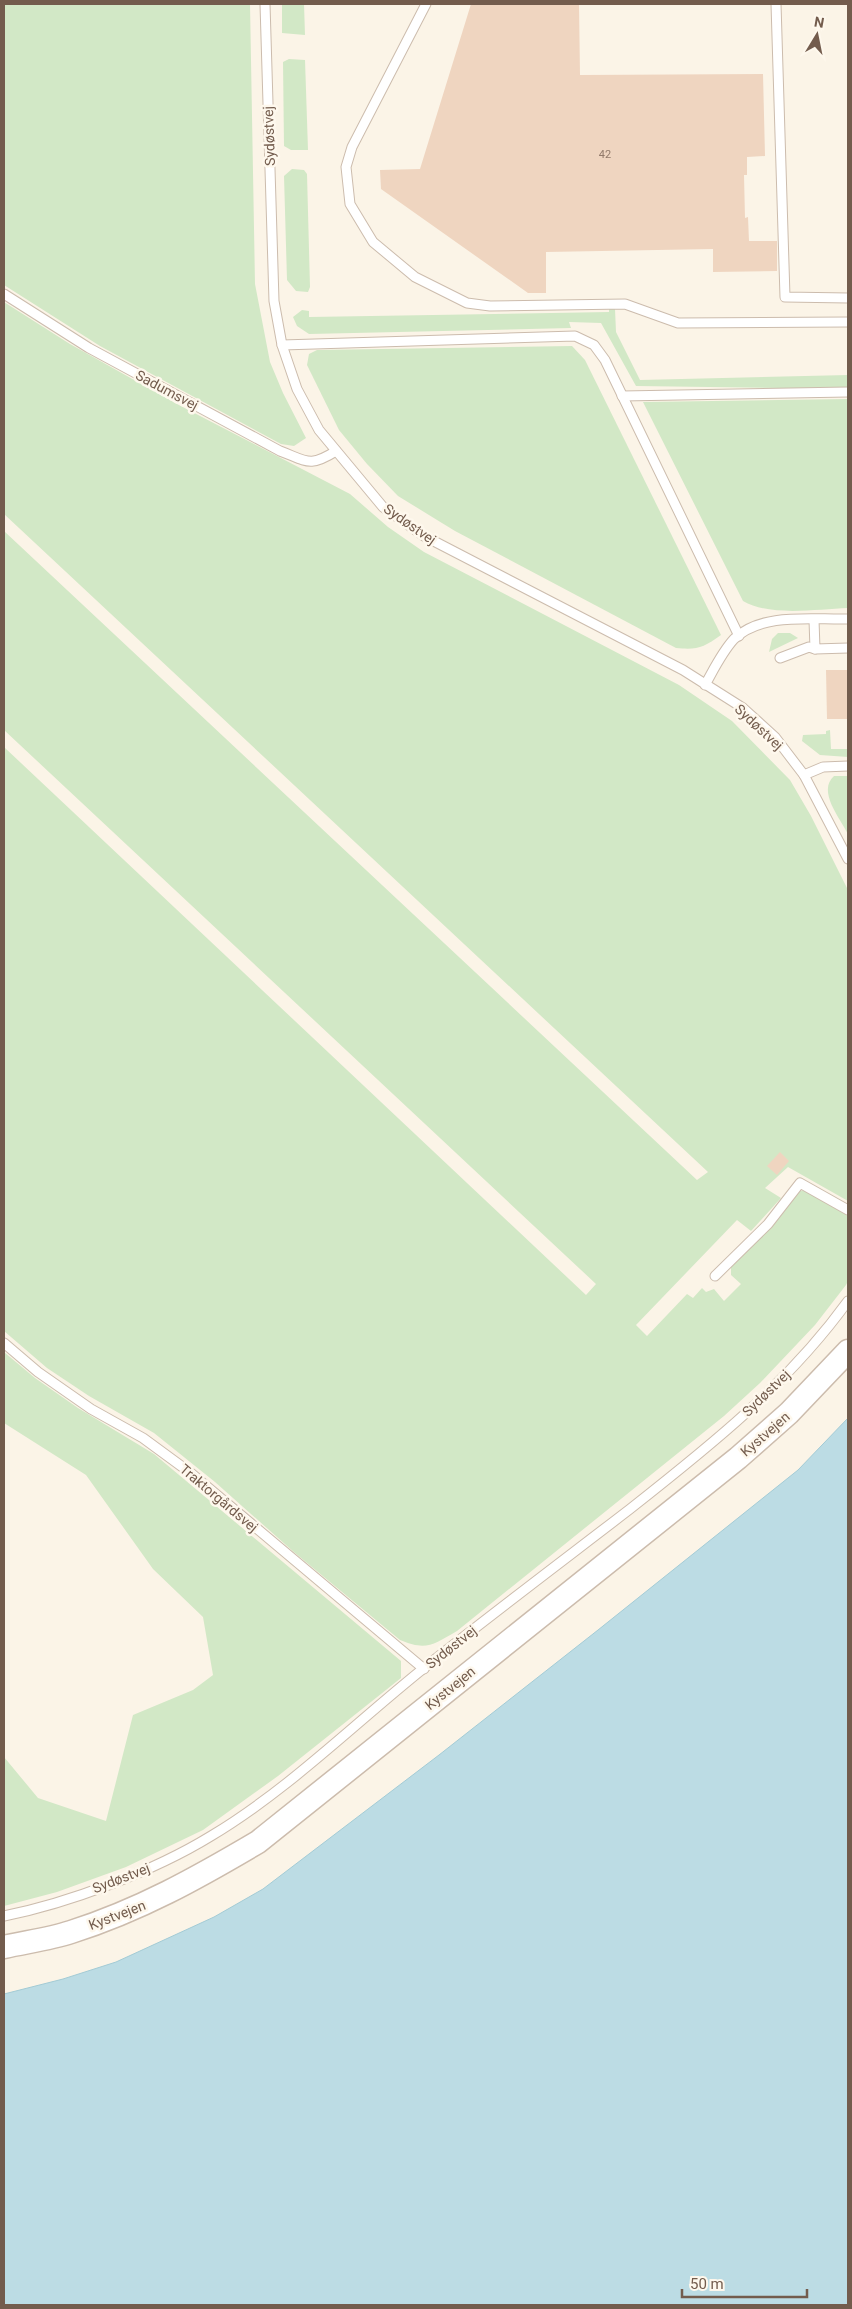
<svg xmlns="http://www.w3.org/2000/svg" width="852" height="2309" viewBox="0 0 852 2309" font-family="Roboto,sans-serif">
	<style>
		.green { fill: #d2e8c6 }
		.water { fill: #bcdce4; stroke: #a3cbd5 }
		.building { fill: #efd5c0 }
		.lines { fill: none; stroke-linecap: round; stroke-linejoin: round }
		.service-casing { stroke: #ccbcad; stroke-width: 11 }
		.tertiary-casing { stroke: #ccbcad; stroke-width: 25 }
		.service { stroke: #fff; stroke-width: 9 }
		.tertiary { stroke: #fff; stroke-width: 22 }
		.labels { text-anchor: middle; stroke-width: 5; stroke-linejoin: round; paint-order: stroke }
		.number-label { font-size: 11px; fill: #927a6a }
		.street-label { font-size: 14px; fill: #735c4d; stroke: #fef8ed }
	</style>
	<rect width="100%" height="100%" fill="#fbf4e7"/>
	<g class="green">
		<path d="M4 4H250L255 284 270 362 283 393 306 438 294 446 281 444 100 346 4 285Z"/>
		<path d="M282 4H304L305 35 282 33Z"/>
		<path d="M289 59 305 60 308 150H291L284 146 283 62Z"/>
		<path d="M292 169 304 170 307 174 310 287 308 292 296 291 287 280 284 176Z"/>
		<path d="M4 302 70 344 177 404 350 494 388 527 424 552 679 685 732 721 790 780 811 816 848 890V1201L788 1167 765 1188 781 1198 751 1231 737 1220 636 1325 647 1336 687 1294 693 1298 702 1288 706 1292 714 1289 724 1301 741 1284 731 1275V1267L800 1191 806 1190 848 1216V1281L846 1285 815 1325 760 1383 724 1416 457 1631C433 1645 426 1651 400 1640L295 1553 215 1482 154 1433 89 1396 47 1368 4 1331V747L586 1295 596 1284 4 730V531L697 1180 708 1172 4 514Z"/>
		<path d="M609 309H615L616 332 640 380 848 375V389L636 386 601 323 569 322 571 328 309 334 297 326 293 317 302 310 309 311V317L609 312Z"/>
		<path d="M572 346 585 360 721 635C703 648 697 650 676 648L455 531 398 496 367 464 339 430 307 365 309 354 317 350Z"/>
		<path d="M848 399V608C817 609 770 617 743 601L643 402Z"/>
		<path d="M778 633H790L798 638 769 652 772 639Z"/>
		<path d="M830 730 831 749H848V757L820 755 802 741 803 735 826 734V731Z"/>
		<path d="M834 776H848V834C840 818 817 791 834 776Z"/>
		<path d="M4 1352 35 1378 78 1408 154 1454 401 1661V1678L278 1776 203 1830 126 1867 57 1892 4 1906V1757L38 1798 106 1821 133 1715 193 1690 213 1675 203 1617 153 1569 86 1475 4 1423Z"/>
	</g>
	<path class="water" d="M848 1418V2305H4V1994L63 1979 116 1962 214 1917 263 1889 439 1755 598 1630 798 1470Z"/>
	<g class="building">
		<path d="M471 4H579L580 75 763 74 765 156 747 157V175H744L745 218 748 217 749 241H777V271L713 272V249L546 252V293H528L381 189 380 170 420 169Z"/>
		<path d="M826 670H848V719H827Z"/>
		<path d="M780 1152 789 1161 777 1175 767 1166Z"/>
	</g>
	<g class="lines">
		<defs>
			<g id="service">
				<path d="M265 4 274 301 282 345 297 389 319 430 383 507 424 536 683 670 743 708 775 737 804 775 848 859"/>
				<path d="M426 4 352 147 346 167 350 204 373 242 415 277 467 303 490 306 625 304 678 323 848 322"/>
				<path d="M776 4 785 297 848 298"/>
				<path d="M4 294 89 348 280 451C307 461 309 468 336 451"/>
				<path d="M282 345 575 336 594 345 605 360 739 636"/>
				<path d="M622 396 848 392"/>
				<path d="M814 620 815 649 848 648"/>
				<path d="M780 658 809 647 815 649"/>
				<path d="M705 685C714 669 722 652 734 639 762 612 812 620 848 619"/>
				<path d="M804 775 823 767 848 766"/>
				<path d="M715 1276 768 1224 800 1183 848 1210"/>
				<path d="M4 1343 38 1372 91 1409 143 1438 192 1474 424 1669"/>
				<path d="M4 1916C69 1903 154 1871 211 1836 288 1790 354 1724 424 1668 492 1614 561 1562 630 1509 710 1446 788 1384 848 1301"/>
			</g>
			<path id="tertiary" d="M4 1947C26 1942 50 1939 71 1932 140 1910 197 1878 258 1842L738 1458 789 1413 848 1351"/>
		</defs>
		<use href="#service" class="service-casing"/>
		<use href="#tertiary" class="tertiary-casing"/>
		<use href="#service" class="service"/>
		<use href="#tertiary" class="tertiary"/>
	</g>
	<g class="labels">
		<g class="number-label">
			<text x="605" y="158">42</text>
		</g>
		<g class="street-label">
			<text transform="translate(269 136) rotate(-92)" y="5">Sydøstvej</text>
			<text transform="translate(167 390) rotate(28)" y="5">Sadumsvej</text>
			<text transform="translate(410 524) rotate(35)" y="5">Sydøstvej</text>
			<text transform="translate(759 727) rotate(43)" y="5">Sydøstvej</text>
			<text transform="translate(766 1393) rotate(-44)" y="5">Sydøstvej</text>
			<text transform="translate(765 1434) rotate(-41)" y="5">Kystvejen</text>
			<text transform="translate(219 1498) rotate(40)" y="5">Traktorgårdsvej</text>
			<text transform="translate(451 1647) rotate(-38)" y="5">Sydøstvej</text>
			<text transform="translate(450 1688) rotate(-39)" y="5">Kystvejen</text>
			<text transform="translate(121 1878) rotate(-21)" y="5">Sydøstvej</text>
			<text transform="translate(117 1915) rotate(-21)" y="5">Kystvejen</text>
		</g>
	</g>
	<rect width="852" height="2309" fill="none" stroke="#735c4d" stroke-width="10"/>
	<g transform="translate(817 35) rotate(10)" stroke="#fef8ed" stroke-width="4" paint-order="stroke">
	<path d="M0-4L9 19L0 12L-9 19Z" fill="#735c4d"/>
	<text y="-8" font-size="14" font-weight="bold" text-anchor="middle" fill="#735c4d">N</text>
	</g>
	<path d="M682 2289v8h125v-8" fill="none" stroke="#735c4d" stroke-width="2.5"/>
	<text x="690" y="2289" font-size="15" fill="#735c4d" stroke="#fef8ed" stroke-width="4" paint-order="stroke">50 m</text>
</svg>
